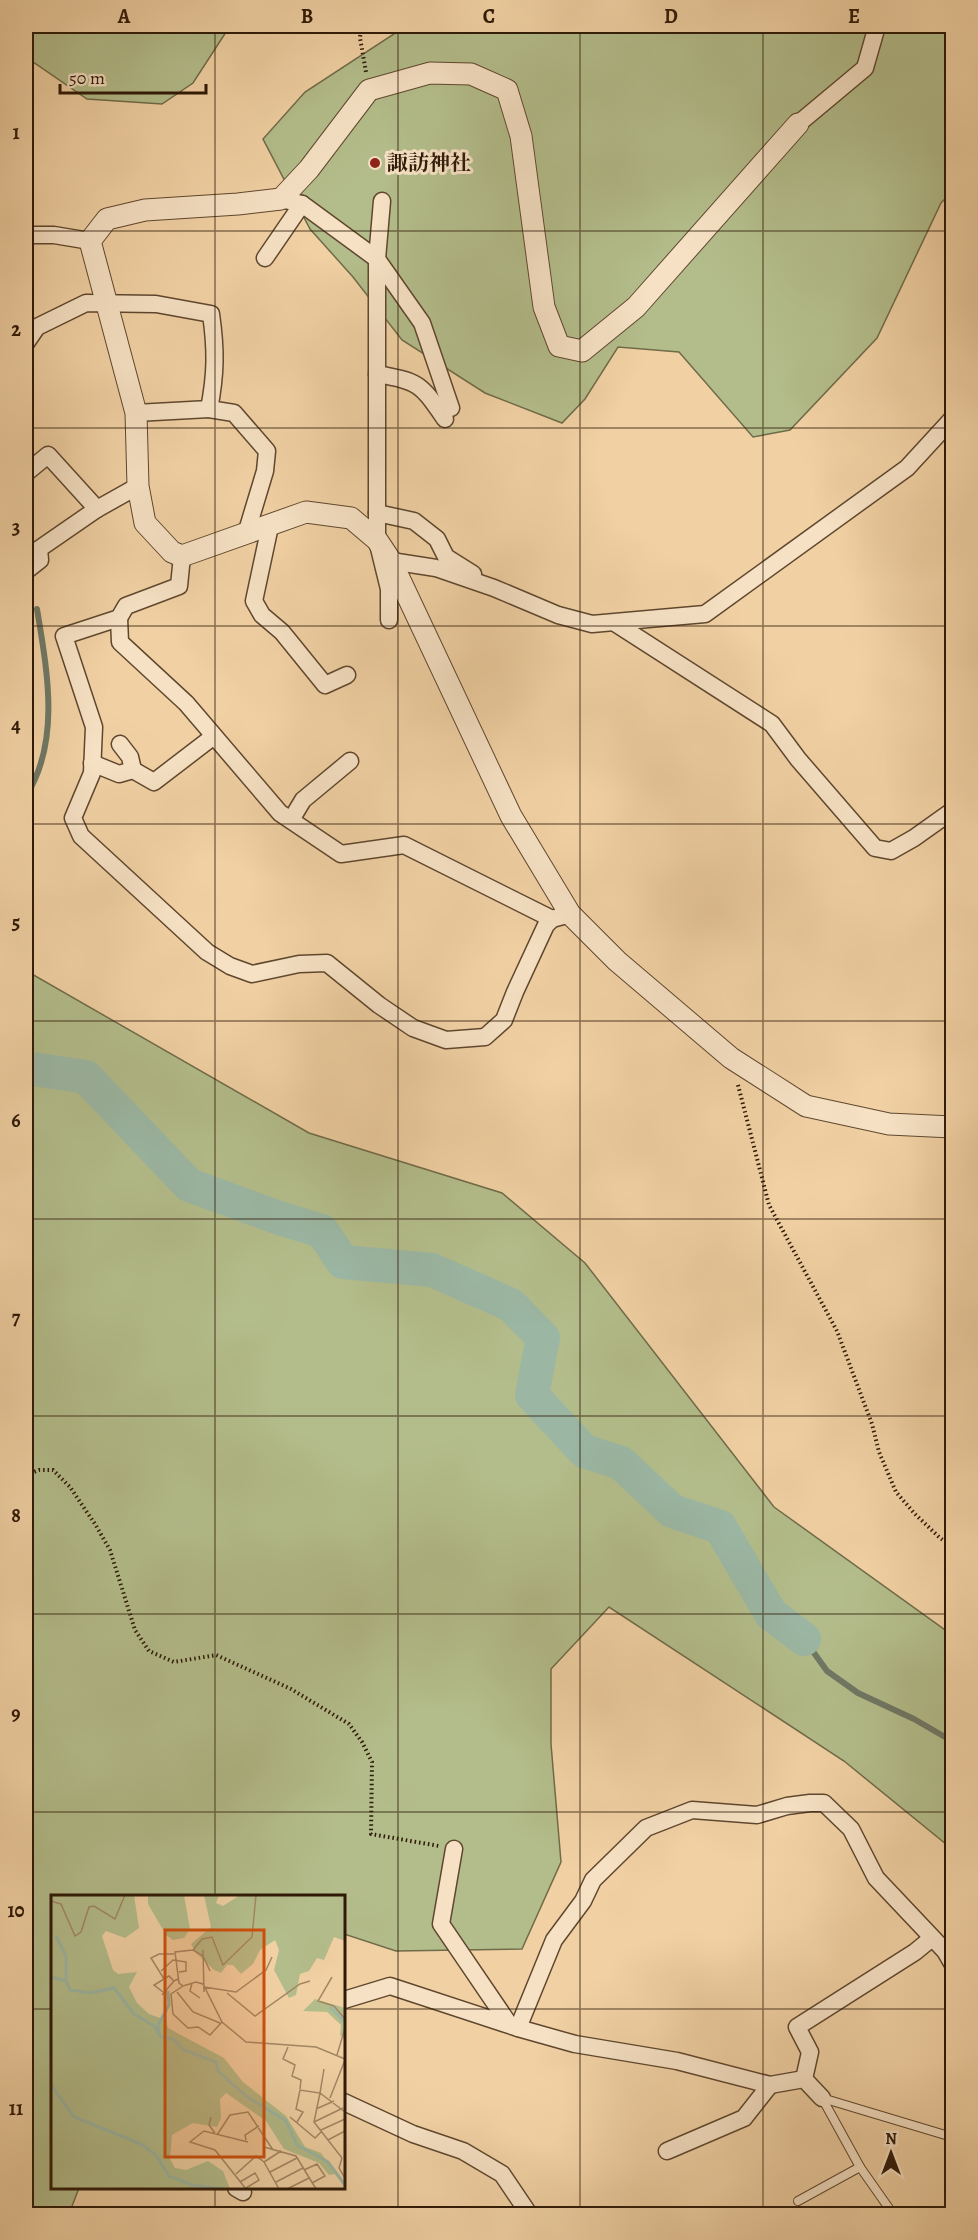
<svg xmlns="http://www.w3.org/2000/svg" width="978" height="2240" viewBox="0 0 978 2240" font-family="Alegreya,'Noto Serif JP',serif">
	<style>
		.green { fill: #b3bd8b; stroke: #706b49; stroke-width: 1.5 }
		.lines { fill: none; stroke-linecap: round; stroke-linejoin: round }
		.stream { stroke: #6f7865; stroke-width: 6 }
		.river { stroke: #9bb7a4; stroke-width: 34 }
		.service-casing { stroke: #5f472e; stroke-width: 10 }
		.minor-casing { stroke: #5f472e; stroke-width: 19 }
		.tertiary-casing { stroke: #5f472e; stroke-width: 23 }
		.path { stroke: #2e1907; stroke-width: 4; stroke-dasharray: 1.5 3; stroke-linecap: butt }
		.service { stroke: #f6e1c4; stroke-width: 8 }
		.minor { stroke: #f6e1c4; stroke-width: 16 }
		.tertiary { stroke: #f6e1c4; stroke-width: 21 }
		.grid { fill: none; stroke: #2e1907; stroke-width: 1.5; stroke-opacity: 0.55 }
		.poi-dot { fill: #8f2418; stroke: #f6e1c4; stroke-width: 2 }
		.labels { text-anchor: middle; stroke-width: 6; stroke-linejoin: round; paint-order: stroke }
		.poi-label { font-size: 21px; font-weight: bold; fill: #2e1907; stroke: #f6e1c4; text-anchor: start }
		.inset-river { fill: none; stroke: #9bb7a4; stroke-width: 3 }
		.inset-road { fill: none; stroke: #a38765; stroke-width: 1.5 }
		.view { fill: #cc4f0b; fill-opacity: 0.15; stroke: #cc4f0b; stroke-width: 3 }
		.inset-edge { fill: none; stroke: #2e1907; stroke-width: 3 }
		.neatline { fill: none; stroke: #2e1907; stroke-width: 2 }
		.grid-label { font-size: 20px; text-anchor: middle; font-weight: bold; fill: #2e1907 }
	</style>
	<rect width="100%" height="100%" fill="#f1d1a4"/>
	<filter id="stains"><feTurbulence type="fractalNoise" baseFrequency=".00333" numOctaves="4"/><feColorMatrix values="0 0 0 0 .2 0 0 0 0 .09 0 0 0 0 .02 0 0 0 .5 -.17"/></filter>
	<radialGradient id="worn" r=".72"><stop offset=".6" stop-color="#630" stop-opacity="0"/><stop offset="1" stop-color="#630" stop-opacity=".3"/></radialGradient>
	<g class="green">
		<path d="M26 26H230L193 83 162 104 87 99 26 57Z"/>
		<path d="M406 26H952V192L941 203 877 338 790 430 753 437 679 352 618 347 585 399 562 423 485 393 402 340 353 277 310 229 263 139 305 92Z"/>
		<path d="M26 939 30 973 309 1133 502 1193 585 1263 774 1507 952 1635V1849L844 1761 609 1607 551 1669V1744L561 1862 522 1949 396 1951 344 1934V1896H52V2188H79L69 2214H26Z"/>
	</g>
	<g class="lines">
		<g class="stream">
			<path d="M26 796C61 741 47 670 37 609"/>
			<path d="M804 1639 827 1671 858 1693 914 1719 952 1741"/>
		</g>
		<path class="river" d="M26 1068 86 1077 189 1185 282 1219 322 1231 343 1262 432 1270 511 1305 543 1338 532 1395 584 1451 621 1463 672 1511 720 1527 771 1614 804 1639"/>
		<defs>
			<g id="service">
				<path d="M822 2098 860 2167 893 2214"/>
				<path d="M822 2098 952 2137"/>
				<path d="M798 2201 860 2167"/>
			</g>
			<g id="minor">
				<path d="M798 124 865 68 877 26"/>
				<path d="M281 199 302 204 377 259 422 323 451 408"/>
				<path d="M382 201 377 259V540L389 589V620"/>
				<path d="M26 235H54L90 241"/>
				<path d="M265 258 302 204"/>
				<path d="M26 343 37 327 86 303 156 304 211 314C216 349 216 374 209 409L136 413"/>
				<path d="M377 374C420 382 420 383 445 419"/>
				<path d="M209 409 234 413 267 451 265 471 246 534"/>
				<path d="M26 473 48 455 97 509 138 486"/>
				<path d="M377 513 414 521 437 539 446 557 473 574"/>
				<path d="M270 526 254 601 262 615 282 632 325 685 347 675"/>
				<path d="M182 556 179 586 126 606 119 618 64 636 94 727 92 773 73 818 81 836 207 952 230 966 252 974 299 964 327 963 379 1005 413 1028 446 1040 485 1037 504 1020 515 992 546 925 552 919 570 914"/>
				<path d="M391 561 436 568 494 588 558 615 592 624 705 614 907 468 952 419"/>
				<path d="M26 571 40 560 39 549 97 509"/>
				<path d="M119 618 120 642 186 703 280 813 341 854 404 845 552 919"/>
				<path d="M615 623 772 724 798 759 875 848 891 851 914 838 952 811"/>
				<path d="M120 744 130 757 133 770"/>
				<path d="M92 763 119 774 133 770 154 782 214 736"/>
				<path d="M291 820 303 800 350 761"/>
				<path d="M454 1849 441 1924 509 2024"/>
				<path d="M344 2000 390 1986 518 2028 575 2044 677 2061 770 2085 804 2079 822 2098"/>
				<path d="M518 2028 554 1940 583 1901 593 1880 646 1828 692 1810 757 1815 787 1806 810 1803H824L851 1829 876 1878 945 1951 952 1963"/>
				<path d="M804 2079 810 2052 797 2027 915 1952 932 1938"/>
				<path d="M344 2102 413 2134 463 2151 502 2174 529 2214"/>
				<path d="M667 2151 744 2118 770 2085"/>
				<path d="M236 2188 243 2192"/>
			</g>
			<path id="tertiary" d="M798 124 636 307 582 351 559 346 544 307 521 136 507 90 471 74 430 73 369 90 309 169 281 199 238 204 145 210 107 219 90 241 136 413 138 486 145 523 172 552 182 556 306 512 351 518 377 540 391 561 511 816 570 914 617 961 731 1058 806 1106 889 1124 952 1127"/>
		</defs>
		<use href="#service" class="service-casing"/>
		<use href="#minor" class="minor-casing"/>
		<use href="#tertiary" class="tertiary-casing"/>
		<g class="path">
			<path d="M361 26 360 38 366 72"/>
			<path d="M738 1085 769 1205 837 1331 872 1424 879 1452 896 1492 915 1514 940 1538 952 1546"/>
			<path d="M26 1475 39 1470H53L70 1487 95 1524 110 1550 135 1630 149 1651 174 1662 216 1655 291 1689 349 1724 362 1742 372 1762 371 1834 439 1846"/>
		</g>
		<use href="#service" class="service"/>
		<use href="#minor" class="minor"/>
		<use href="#tertiary" class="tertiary"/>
	</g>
	<path class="grid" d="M215 26V1896M398 26V2214M580 26V2214M763 26V2214M26 231H952M26 428H952M26 626H952M26 824H952M26 1021H952M26 1219H952M26 1416H952M26 1614H952M26 1812H952M26 2009H52M344 2009H952M215 2188V2214"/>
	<circle class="poi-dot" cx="375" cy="163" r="6"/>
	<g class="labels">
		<g class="poi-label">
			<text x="387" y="170">諏訪神社</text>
		</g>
	</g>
	<g transform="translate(51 1895)">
		<rect width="294" height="294" fill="#f1d1a4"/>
		<path d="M0 0H83L88 33 74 43 55 36 51 41 62 75 67 79 86 77 78 92 86 108 98 119 115 125 117 133 173 163 192 187 235 221 254 252 270 258 285 279 278 280 268 268 233 254 215 226 175 198 169 204 170 223 166 232 142 228 121 240 119 264 124 273 135 275 157 266 172 276 179 294H0ZM97 0H133L139 34 133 43 122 45 115 40 97 9ZM153 0H168L165 8 172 11 189 0H294V46L283 42 273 65 266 63 258 76 249 79 245 100 238 103 223 75 228 55 224 45 209 55 202 69 190 79 182 70H176L170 78 163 75 145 58 140 49 160 32ZM264 104 294 113V144L289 140 290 130 276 117 252 116Z" fill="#b3bd8b"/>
		<path class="inset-river" d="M5 41 15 61V85M0 82 15 86 19 95 39 98 63 93 83 119M279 112 294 127M83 119 103 131 110 142 122 144 133 155 165 167 167 176 195 201M108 139 107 130 118 110 117 96M0 190 23 222 90 249 105 260 118 281 141 290 172 294M195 201 235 226 246 250 277 267 294 290"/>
		<path class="inset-road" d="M205 0 201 42 172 70 161 42 151 44 142 55 124 57 128 88 132 91 145 87 152 89 171 127 195 147 265 152 294 164M0 6 10 9 24 41 30 37 38 12 43 11 64 24 74 0M142 55 152 61 159 76M152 55 153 97M123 59H108L100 63 113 84 118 81 123 86 127 84M110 76 122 65 135 67V76L128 77M281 82 267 106 283 111 294 124M141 88 139 96 149 103M132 91 120 99 122 119 137 133 147 132 159 140 171 127M153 92 185 97 215 75 221 62M112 97 103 90 113 84M126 97 142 117 169 128M176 98 204 121 249 89 259 86M111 100 123 86M237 152 232 164 244 170 241 181 250 185 249 194M286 160 294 133M273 174 269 198 294 217M279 203 294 165M265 214 283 206M160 222 158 230 164 238M239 222 264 243 271 236M246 227 252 217 245 214 249 195 269 198 263 227 291 263M263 227 292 213M270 235 294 224M166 240 179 220 197 217 222 255M195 245 194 240 208 231M277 245 294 236M213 252 245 261 265 294M291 263 288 273 294 283M213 267 230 256M253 275 266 269 274 281 261 288M219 277 246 263M185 279 205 261 213 267 228 294M189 287 204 278 208 285 195 293M225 287 252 273M195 294 164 255 139 247 153 236 197 247M236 294 258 283"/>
		<path class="view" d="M114 35H213V262H114Z"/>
		<rect width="294" height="294" class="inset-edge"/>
	</g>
	<rect width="978" height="2240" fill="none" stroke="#f1d1a4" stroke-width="66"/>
	<g transform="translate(891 2153)" stroke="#f6e1c4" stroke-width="4.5" paint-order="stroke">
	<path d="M0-4.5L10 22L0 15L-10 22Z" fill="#2e1907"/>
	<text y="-9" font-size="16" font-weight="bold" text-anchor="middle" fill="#2e1907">N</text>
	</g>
	<path d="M60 84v9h146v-9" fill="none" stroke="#2e1907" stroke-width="3"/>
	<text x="69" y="84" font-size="18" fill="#2e1907" stroke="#f6e1c4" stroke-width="4.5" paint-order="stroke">50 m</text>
	<rect x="33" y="33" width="912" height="2174" class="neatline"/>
	<g class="grid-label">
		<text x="124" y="23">A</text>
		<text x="307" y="23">B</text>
		<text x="489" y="23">C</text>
		<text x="671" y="23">D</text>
		<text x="854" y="23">E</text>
		<text x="16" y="139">1</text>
		<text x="16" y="336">2</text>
		<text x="16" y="534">3</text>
		<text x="16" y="732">4</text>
		<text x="16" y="929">5</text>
		<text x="16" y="1127">6</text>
		<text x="16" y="1324">7</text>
		<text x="16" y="1522">8</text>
		<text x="16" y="1720">9</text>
		<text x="16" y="1917">10</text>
		<text x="16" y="2115">11</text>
	</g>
	<rect width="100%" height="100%" filter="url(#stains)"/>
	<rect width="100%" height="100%" fill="url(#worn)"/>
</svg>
